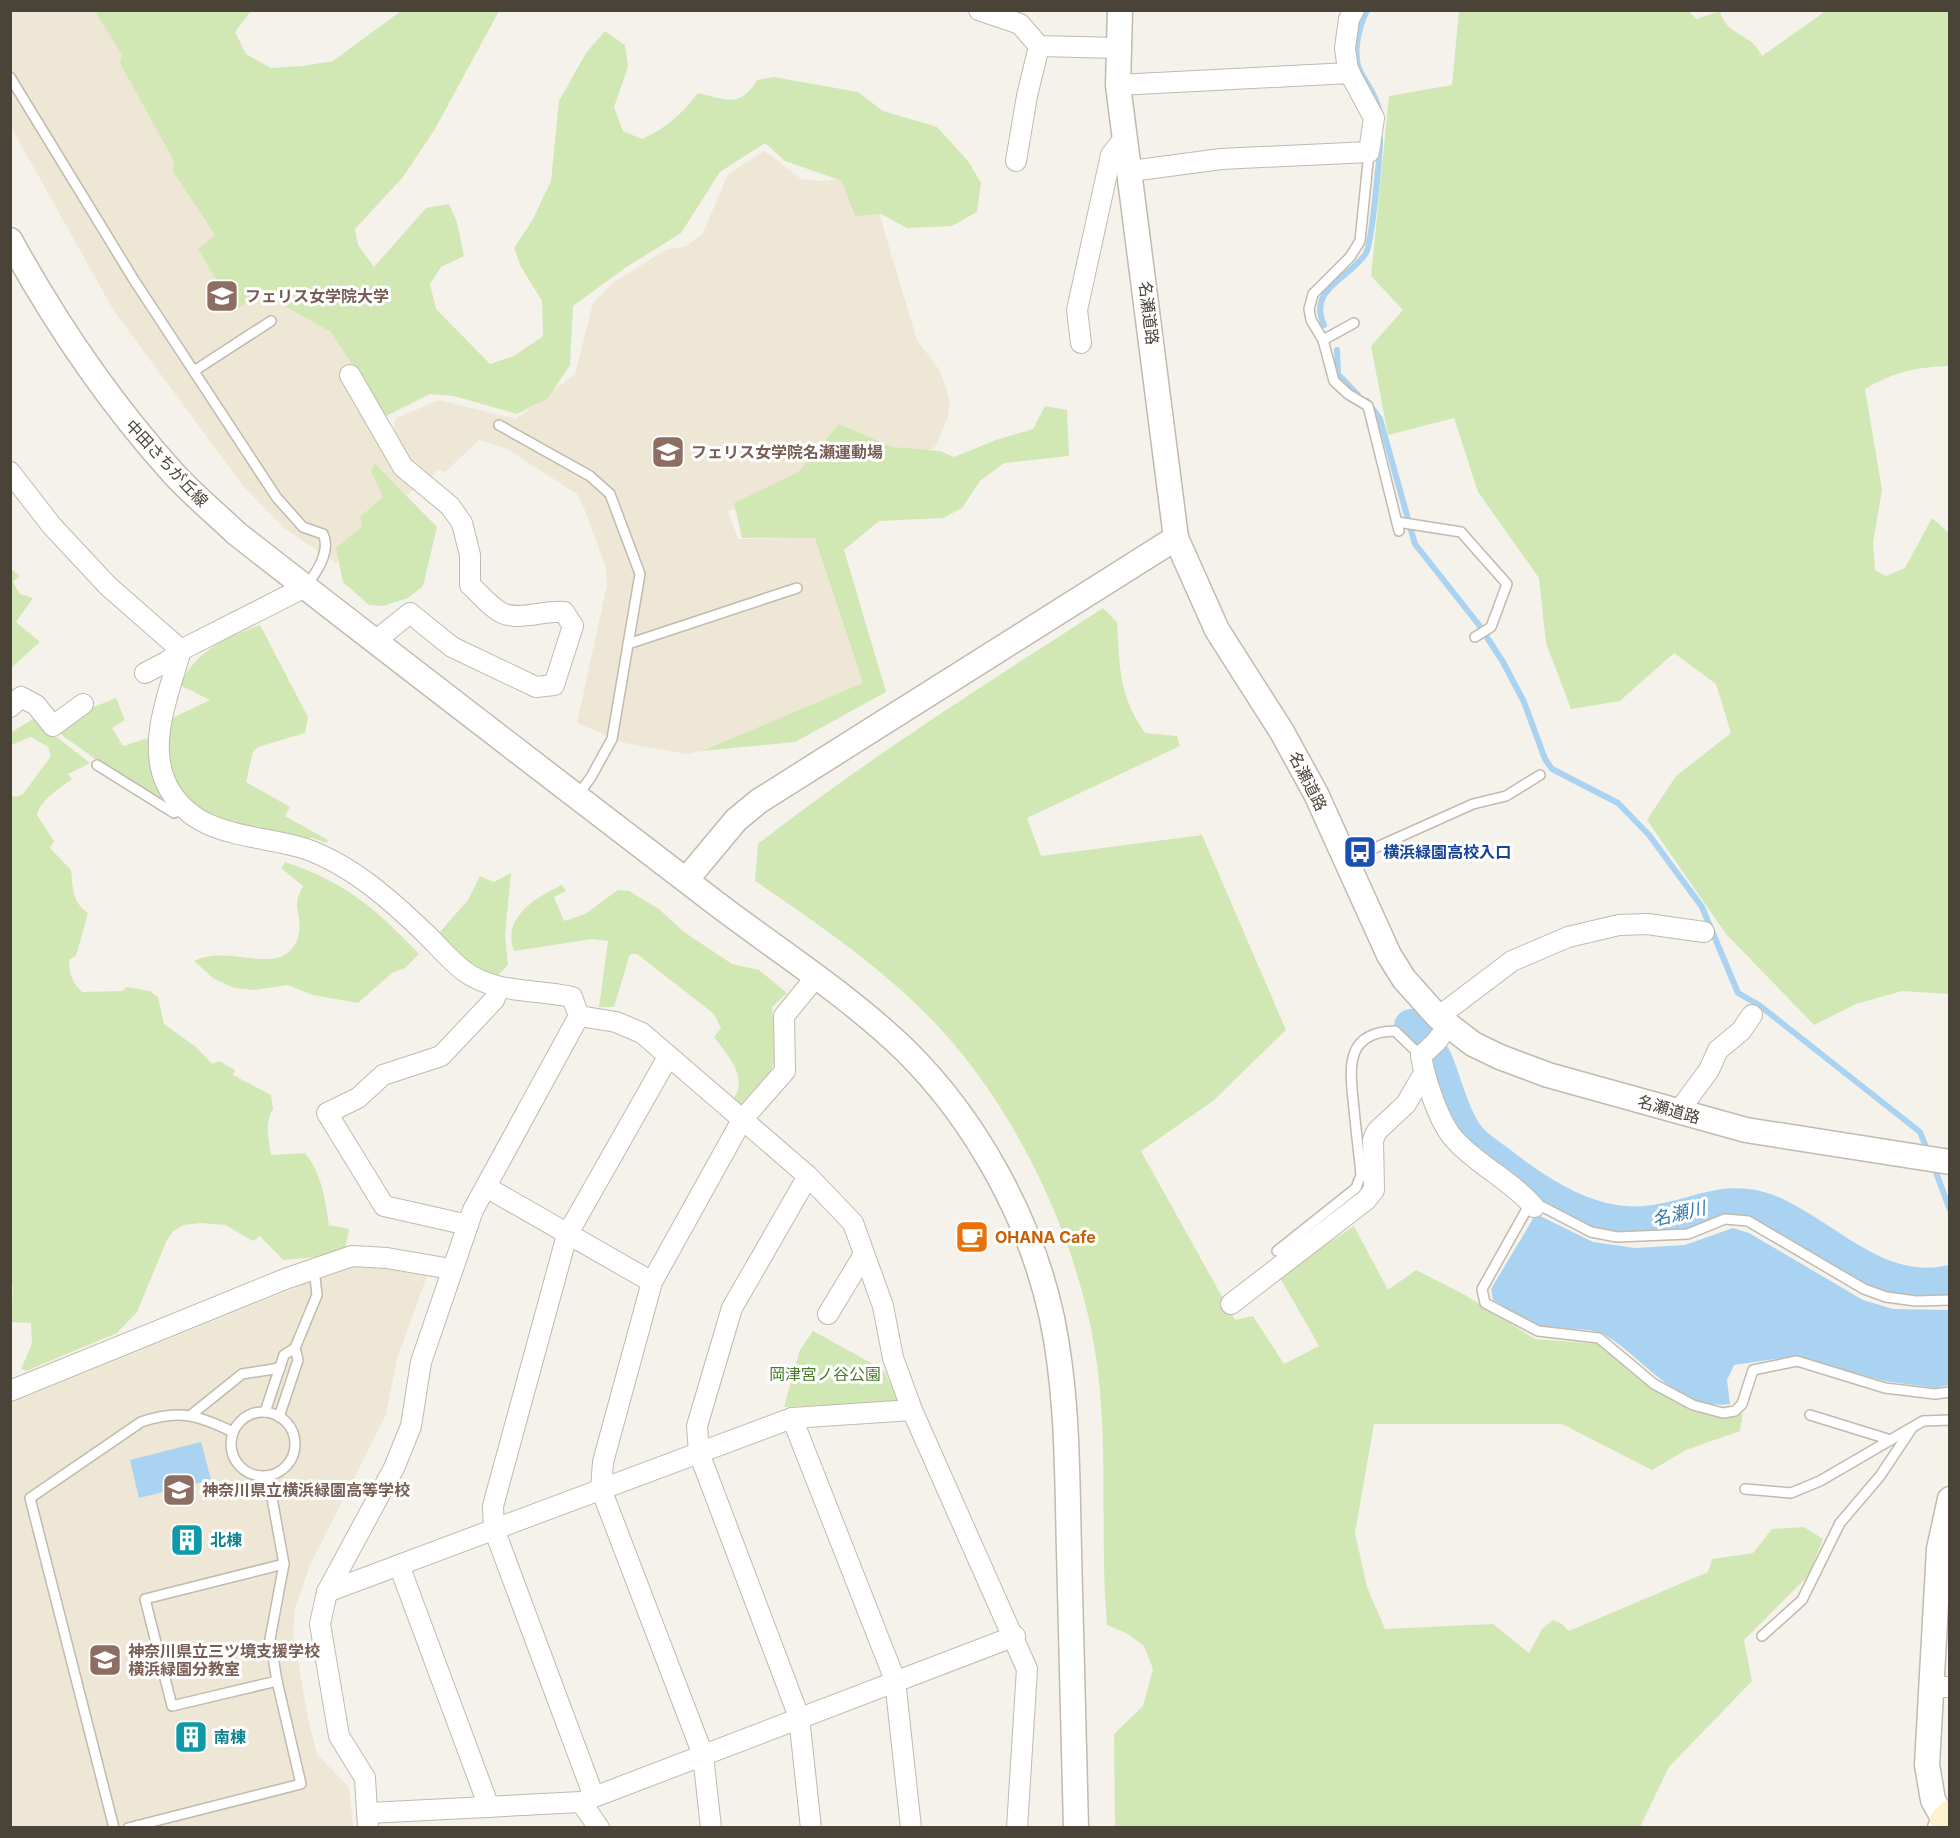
<svg xmlns="http://www.w3.org/2000/svg" width="1960" height="1838" viewBox="0 0 1960 1838" font-family="Inter,'Noto Sans JP',sans-serif">
	<style>
		.education { fill: #eee7d5 }
		.green { fill: #d1e8b5 }
		.water { fill: #a9d3f0 }
		.lines { fill: none; stroke-linecap: round; stroke-linejoin: round }
		.stream { stroke: #a9d3f0; stroke-width: 6 }
		.river { stroke: #a9d3f0; stroke-width: 34 }
		.service-casing { stroke: #c1baad; stroke-width: 12 }
		.minor-casing { stroke: #c1baad; stroke-width: 22 }
		.tertiary-casing { stroke: #c1baad; stroke-width: 27 }
		.secondary-casing { stroke: #d4c59b; stroke-width: 30 }
		.service { stroke: #fff; stroke-width: 9 }
		.minor { stroke: #fff; stroke-width: 20 }
		.tertiary { stroke: #fff; stroke-width: 24 }
		.secondary { stroke: #fef2cc; stroke-width: 27 }
		.labels { text-anchor: middle; stroke-width: 6; stroke-linejoin: round; paint-order: stroke }
		.education-label { font-size: 16px; font-weight: bold; fill: #785e54; stroke: #fff; text-anchor: start }
		.street-label { font-size: 16px; fill: #494338; stroke: #fff }
		.transit-label { font-size: 16px; font-weight: bold; fill: #164399; stroke: #fff; text-anchor: start }
		.food-label { font-size: 16px; font-weight: bold; fill: #c56008; stroke: #fff; text-anchor: start }
		.park-label { font-size: 16px; fill: #4a7b2b; stroke: #fff }
		.culture-label { font-size: 16px; font-weight: bold; fill: #0d838f; stroke: #fff; text-anchor: start }
		.water-label { font-size: 18px; font-style: italic; fill: #3079ad; stroke: #fff }
	</style>
	<rect width="100%" height="100%" fill="#f5f2eb"/>
	<g class="education">
		<path d="M10 11H125L373 353 398 470 414 489 371 526 336 563 284 528 244 487 114 311 11 127Z"/>
		<path d="M765 151 801 179 818 181 852 178 873 193 917 340 940 371 946 388 950 402 948 417 936 446 923 454 776 500 728 511 738 539 815 538 863 683 753 736 702 751 687 754 625 743 577 723 607 585 606 568 584 508 577 494 507 449 479 440 445 472 437 470 429 480 404 458 394 426 396 418 439 400 516 419 575 374 593 303 613 283 667 249 685 247 703 233 728 174Z"/>
		<path d="M383 1265 427 1276 397 1359 386 1415 310 1565 295 1609 293 1631 308 1719 317 1754 349 1787 353 1827 11 1828V1403L295 1288 314 1275 336 1268Z"/>
	</g>
	<g class="green">
		<path d="M1688 10 1696 19 1720 11C1725 29 1736 31 1750 41 1755 44 1759 51 1762 56L1823 13 1822 11H1949V366C1917 367 1893 372 1865 389L1882 490 1873 543 1875 570 1886 576 1905 568 1932 518 1949 533V994L1902 991 1856 1004 1814 1025 1726 934 1647 820 1676 776 1731 733 1716 684 1674 653 1620 701 1571 709 1546 643 1539 578 1478 492 1454 418 1388 435 1371 346 1403 310 1371 276 1389 96 1452 85 1459 11Z"/>
		<path d="M95 11H251L235 32 246 54 271 68 302 66 333 61 401 11H499L435 129 403 177 355 229 358 245 374 267 426 208 449 204 457 222 464 256 441 267 430 284 436 309 490 364 514 356 543 336 542 301 521 267 514 248 532 221 551 181 559 101 586 53 605 31 625 45 628 67 614 107 623 131 642 139C666 128 682 114 698 93 725 99 740 109 757 80L774 77 858 92 883 111 937 127 968 161 981 183 977 212 952 226 907 228 881 214 855 216 842 181 785 161 765 143 720 172 681 233 625 268 573 306 570 365 548 398 517 414 454 396 430 394 386 416 331 332 276 301 257 296 235 310 198 249 215 235 173 171 174 161 120 63 122 55Z"/>
		<path d="M1045 406 1067 410 1069 456 1004 463 980 481 962 508 943 518 879 521 844 550 886 692 795 742 702 751 863 683 815 538H742L734 503 798 472 839 424 892 447 940 451 954 457 996 440 1033 429Z"/>
		<path d="M375 464 437 527 423 586 408 598 383 606 369 605 343 582 336 548 362 527 360 517 383 497 371 471Z"/>
		<path d="M10 568 20 576 13 582 20 594 33 598 16 622 40 642 11 668Z"/>
		<path d="M1103 608 1117 622C1120 667 1118 694 1145 733L1177 736 1180 746 1027 818 1041 856 1202 835 1286 1030 1213 1101 1141 1151 1235 1320 1253 1316 1284 1364 1319 1346 1279 1276 1354 1226 1388 1290 1416 1270 1465 1295 1535 1339 1600 1344 1654 1387 1688 1409 1716 1417 1743 1414 1740 1431 1686 1450 1652 1470 1562 1424H1374L1355 1533 1367 1587 1385 1629 1493 1624 1529 1653 1542 1629 1553 1620 1562 1624 1569 1631 1708 1572 1712 1559 1753 1553 1772 1529 1804 1527 1823 1539 1809 1575 1744 1640 1752 1681 1669 1767 1640 1827H1115L1114 1734 1143 1706 1153 1669 1144 1646 1128 1634 1107 1625C1099 1533 1110 1437 1094 1345 1074 1227 1007 1091 920 1008 870 959 812 920 755 881L758 844C868 758 986 684 1103 608Z"/>
		<path d="M260 625 308 717 305 733 258 747 253 752 246 782 290 807 285 816 328 840 327 843 312 838H287L196 813 168 778 166 721 210 700 180 685C196 650 226 638 260 625Z"/>
		<path d="M116 698 125 720 112 728 123 746 151 737 155 781 168 806 112 771 59 733 94 707Z"/>
		<path d="M33 719 40 720 50 732 90 763 68 774 72 779C59 789 41 799 37 815L54 841 50 848 71 870C73 889 72 902 88 913L76 956 69 960C69 974 72 982 82 992L122 991 127 987 150 991 158 997 164 1024 196 1047 212 1064 219 1061 235 1070 233 1075 271 1095 273 1109C264 1123 269 1140 271 1155L305 1153C322 1174 325 1199 329 1225L349 1229 345 1249 316 1257 283 1260 260 1236 253 1241 225 1225 201 1223 184 1225 173 1231 166 1242 137 1312 117 1333 26 1371 21 1369 32 1344 31 1323 11 1322 13 1285 10 1284V795L16 797 23 794 51 756 48 747 31 737 11 745 10 733Z"/>
		<path d="M285 862C347 883 375 908 419 954L405 968 392 973 358 1003 313 995 288 985 255 990 234 988 213 978 194 961C229 943 281 979 297 940 302 926 298 918 297 903 297 898 301 891 303 886L281 868Z"/>
		<path d="M511 873 505 935 508 965 496 977 455 953 439 933 468 900 480 876 494 882Z"/>
		<path d="M562 885 566 891 554 897 564 921 585 914 618 890 629 891 659 909 684 932 732 964 759 970 787 993 772 1007 776 1057 770 1073 741 1104 733 1100C749 1077 728 1056 714 1037L721 1028 714 1014 637 954H630L614 1007H599L608 941 592 939 514 951C501 918 536 897 562 885Z"/>
		<path d="M813 1331 884 1370 899 1402 784 1407 800 1350Z"/>
	</g>
	<g class="water">
		<path d="M1540 1216 1593 1242 1635 1248 1685 1245 1733 1228 1749 1233 1863 1300 1893 1309 1949 1310V1385L1936 1388 1884 1381 1796 1356 1734 1365 1727 1380 1730 1404C1677 1411 1646 1359 1605 1335 1591 1326 1559 1331 1542 1326 1525 1322 1508 1308 1493 1300L1491 1289 1534 1217Z"/>
		<path d="M201 1442 211 1480 139 1498 130 1460Z"/>
	</g>
	<g class="lines">
		<g class="stream">
			<path d="M1367 10C1359 27 1352 53 1360 71 1368 86 1377 97 1380 114"/>
			<path d="M1324 325C1307 288 1350 279 1366 253 1372 242 1380 155 1380 139"/>
			<path d="M1337 350 1338 374 1358 395"/>
			<path d="M1367 401 1380 419 1415 544 1479 625 1503 662 1524 702 1545 759 1552 769 1618 803 1649 835 1702 907 1738 993 1759 1005 1920 1132 1928 1152"/>
			<path d="M1934 1167 1950 1210"/>
		</g>
		<path class="river" d="M1411 1026C1419 1036 1429 1047 1435 1059 1445 1082 1453 1119 1469 1138 1476 1147 1488 1154 1497 1161 1540 1195 1595 1231 1653 1222 1700 1216 1729 1192 1777 1215 1833 1242 1881 1298 1950 1282"/>
		<defs>
			<g id="service">
				<path d="M10 77 134 280 277 498 303 527 323 534C331 550 317 573 306 585"/>
				<path d="M1369 152 1360 241 1350 257 1313 294 1309 309 1311 320 1323 340 1334 381 1348 394 1368 406 1399 531"/>
				<path d="M1323 340 1354 323"/>
				<path d="M194 371 271 321"/>
				<path d="M499 425 590 476 610 494 640 574 612 739 591 777 578 795"/>
				<path d="M1397 522 1461 532 1507 584 1491 627 1475 637"/>
				<path d="M628 644 797 588"/>
				<path d="M97 765 174 813 183 809"/>
				<path d="M1348 860 1473 804 1506 796 1540 775"/>
				<path d="M1277 1251 1356 1188 1361 1175C1359 1153 1356 1131 1354 1109 1350 1070 1343 1032 1395 1031L1421 1056"/>
				<path d="M1950 1300 1916 1301 1886 1297 1864 1289 1748 1221 1725 1219 1688 1234 1617 1237 1591 1232 1541 1206 1528 1207 1482 1289 1485 1303 1538 1331 1599 1338 1654 1384 1693 1405 1723 1413 1735 1411 1742 1404 1753 1370 1797 1361 1885 1388 1935 1394 1950 1392"/>
				<circle cx="263" cy="1444" r="32"/>
				<path d="M265 1412 284 1355 295 1348"/>
				<path d="M191 1415 242 1374 280 1368"/>
				<path d="M1810 1415 1891 1440"/>
				<path d="M279 1417 298 1360 295 1348 317 1295 314 1269"/>
				<path d="M1745 1489 1791 1493 1820 1481 1923 1421 1950 1420"/>
				<path d="M1762 1636 1802 1600 1840 1523 1880 1476 1912 1428"/>
				<path d="M277 1681 172 1706 145 1599 284 1564"/>
				<path d="M114 1828 30 1498 141 1422C179 1409 198 1415 233 1432"/>
				<path d="M128 1828 301 1784 277 1681 270 1639 284 1564 268 1476"/>
			</g>
			<g id="minor">
				<path d="M979 10 1020 24 1039 46 1119 48"/>
				<path d="M1118 85 1350 73"/>
				<path d="M1016 161 1027 96 1039 46"/>
				<path d="M1131 171 1221 159 1369 152 1374 118 1348 70 1345 48 1349 19 1354 10"/>
				<path d="M1081 343 1077 310 1111 155 1126 136"/>
				<path d="M350 375 403 467 450 506 462 523 470 555V585C479 593 491 608 502 613 518 621 545 610 564 612L573 626 554 685 536 687 452 647 410 613 375 641"/>
				<path d="M10 472 52 526 108 586 181 650"/>
				<path d="M181 650C170 690 147 742 166 783 192 838 252 833 303 848 351 864 392 901 428 936 439 947 451 961 464 971 495 994 536 989 572 997L579 1016 616 1022 642 1033 808 1176 853 1223 883 1306 893 1358 912 1410 1027 1669 1017 1828"/>
				<path d="M145 673 168 661 181 650 305 587"/>
				<path d="M10 707 21 697 36 705 53 726 83 704"/>
				<path d="M1438 1017 1512 961 1568 937 1619 925 1647 924 1704 932"/>
				<path d="M1448 1026 1436 1042 1421 1056C1425 1079 1439 1124 1456 1141 1479 1166 1512 1181 1534 1207"/>
				<path d="M1678 1112 1709 1070 1718 1050 1741 1031 1752 1015"/>
				<path d="M808 1176 732 1308 697 1426 699 1453 799 1717 811 1828"/>
				<path d="M486 1187 652 1282"/>
				<path d="M468 1225 384 1206 327 1113 358 1098 383 1075 441 1056 494 1000 499 988"/>
				<path d="M1231 1304 1366 1200 1374 1190 1373 1140 1377 1131 1406 1104 1424 1073"/>
				<path d="M828 1314 863 1256"/>
				<path d="M10 1391 285 1279 352 1256 387 1258 451 1269"/>
				<path d="M792 1418 895 1680 911 1828"/>
				<path d="M399 1565 489 1807"/>
				<path d="M327 1592 792 1418 912 1410"/>
				<path d="M1931 1687H1950"/>
				<path d="M594 1797 494 1529 493 1506 567 1235 668 1057"/>
				<path d="M581 1802 599 1828"/>
				<path d="M369 1813 581 1802 1015 1636"/>
				<path d="M368 1828 365 1778 339 1736 320 1624 327 1592 394 1468 411 1426 421 1362 473 1210 579 1016"/>
				<path d="M711 1828 703 1755 601 1489 603 1462 652 1282 742 1120 785 1071 784 1016 815 978"/>
			</g>
			<g id="tertiary">
				<path d="M1120 10 1118 85 1176 538 1217 630 1282 732 1316 794 1389 955 1404 979 1438 1017 1473 1044 1500 1057 1548 1075 1746 1130 1950 1162"/>
				<path d="M10 240C56 324 108 401 173 473 192 494 215 513 236 533 394 657 554 779 713 901 777 950 847 994 905 1050 976 1120 1031 1220 1052 1318 1068 1395 1067 1473 1069 1551 1071 1643 1073 1735 1076 1828"/>
				<path d="M686 880 736 820 759 801 1176 538"/>
				<path d="M1940 1828 1944 1820 1933 1800 1927 1765 1939 1549 1950 1499"/>
			</g>
			<path id="secondary" d="M1944 1820 1950 1814"/>
		</defs>
		<use href="#service" class="service-casing"/>
		<use href="#minor" class="minor-casing"/>
		<use href="#tertiary" class="tertiary-casing"/>
		<use href="#secondary" class="secondary-casing"/>
		<use href="#service" class="service"/>
		<use href="#minor" class="minor"/>
		<use href="#tertiary" class="tertiary"/>
		<use href="#secondary" class="secondary"/>
	</g>
	<defs>
		<symbol id="university-square" viewBox="-11 -11 22 22"><rect x="-9" y="-9" width="18" height="18" rx="4" fill="#8d6e63" stroke="#fff"/><path d="M0-5L7-2L0 1L-7-2ZM-4 1L0 2.5L4 1V4Q0 6-4 4Z" fill="#fff"/></symbol>
		<symbol id="bus-square" viewBox="-11 -11 22 22"><rect x="-9" y="-9" width="18" height="18" rx="4" fill="#1a4fb4" stroke="#fff"/><path d="M-5-6H5V4H4V6H2V4H-2V6H-4V4H-5ZM-3.5-4V0h7V-4ZM-3.5 1.2v1.5H-2V1.2ZM2 1.2v1.5H3.5V1.2Z" fill="#fff"/></symbol>
		<symbol id="cafe-square" viewBox="-11 -11 22 22"><rect x="-9" y="-9" width="18" height="18" rx="4" fill="#e8710a" stroke="#fff"/><path d="M-5.5-4.5H6V0H3Q3 3.5 0 3.5H-2.5Q-5.5 3.5-5.5 0ZM3-3.2v2h1.7v-2ZM-6 4.5H4V6H-6Z" fill="#fff"/></symbol>
		<symbol id="school-square" viewBox="-11 -11 22 22"><rect x="-9" y="-9" width="18" height="18" rx="4" fill="#8d6e63" stroke="#fff"/><path d="M0-5L7-2L0 1L-7-2ZM-4 1L0 2.5L4 1V4Q0 6-4 4Z" fill="#fff"/></symbol>
		<symbol id="building-square" viewBox="-11 -11 22 22"><rect x="-9" y="-9" width="18" height="18" rx="4" fill="#0f9aa8" stroke="#fff"/><path d="M-4-6H4V6H1V3H-1V6H-4ZM-2.5-4.3h1.7v1.8h-1.7ZM.8-4.3h1.7v1.8H.8ZM-2.5-1h1.7V.8h-1.7ZM.8-1h1.7V.8H.8Z" fill="#fff"/></symbol>
	</defs>
	<g fill-rule="evenodd">
		<use href="#university-square" x="203" y="277" width="38" height="38"/>
		<use href="#university-square" x="649" y="433" width="38" height="38"/>
		<use href="#bus-square" x="1341" y="833" width="38" height="38"/>
		<use href="#cafe-square" x="953" y="1218" width="38" height="38"/>
		<use href="#school-square" x="160" y="1471" width="38" height="38"/>
		<use href="#building-square" x="168" y="1521" width="38" height="38"/>
		<use href="#school-square" x="86" y="1641" width="38" height="38"/>
		<use href="#building-square" x="172" y="1718" width="38" height="38"/>
	</g>
	<g class="labels">
		<g class="education-label">
			<text x="245" y="302">フェリス女学院大学</text>
			<text x="691" y="458">フェリス女学院名瀬運動場</text>
			<text x="202" y="1496">神奈川県立横浜緑園高等学校</text>
			<text x="128" y="1657">神奈川県立三ツ境支援学校<tspan x="128" dy="18">横浜緑園分教室</tspan></text>
		</g>
		<g class="street-label">
			<text transform="translate(1149 313) rotate(83)" y="6">名瀬道路</text>
			<text transform="translate(167 463) rotate(47)" y="6">中田さちが丘線</text>
			<text transform="translate(1308 781) rotate(63)" y="6">名瀬道路</text>
			<text transform="translate(1669 1109) rotate(16)" y="6">名瀬道路</text>
		</g>
		<g class="transit-label">
			<text x="1383" y="858">横浜緑園高校入口</text>
		</g>
		<g class="food-label">
			<text x="995" y="1243">OHANA Cafe</text>
		</g>
		<g class="park-label">
			<text x="825" y="1380">岡津宮ノ谷公園</text>
		</g>
		<g class="culture-label">
			<text x="210" y="1546">北棟</text>
			<text x="214" y="1743">南棟</text>
		</g>
		<g class="water-label">
			<text transform="translate(1679 1214) rotate(-13)" y="6">名瀬川</text>
		</g>
	</g>
	<rect width="1960" height="1838" fill="none" stroke="#494338" stroke-width="24"/>
</svg>
